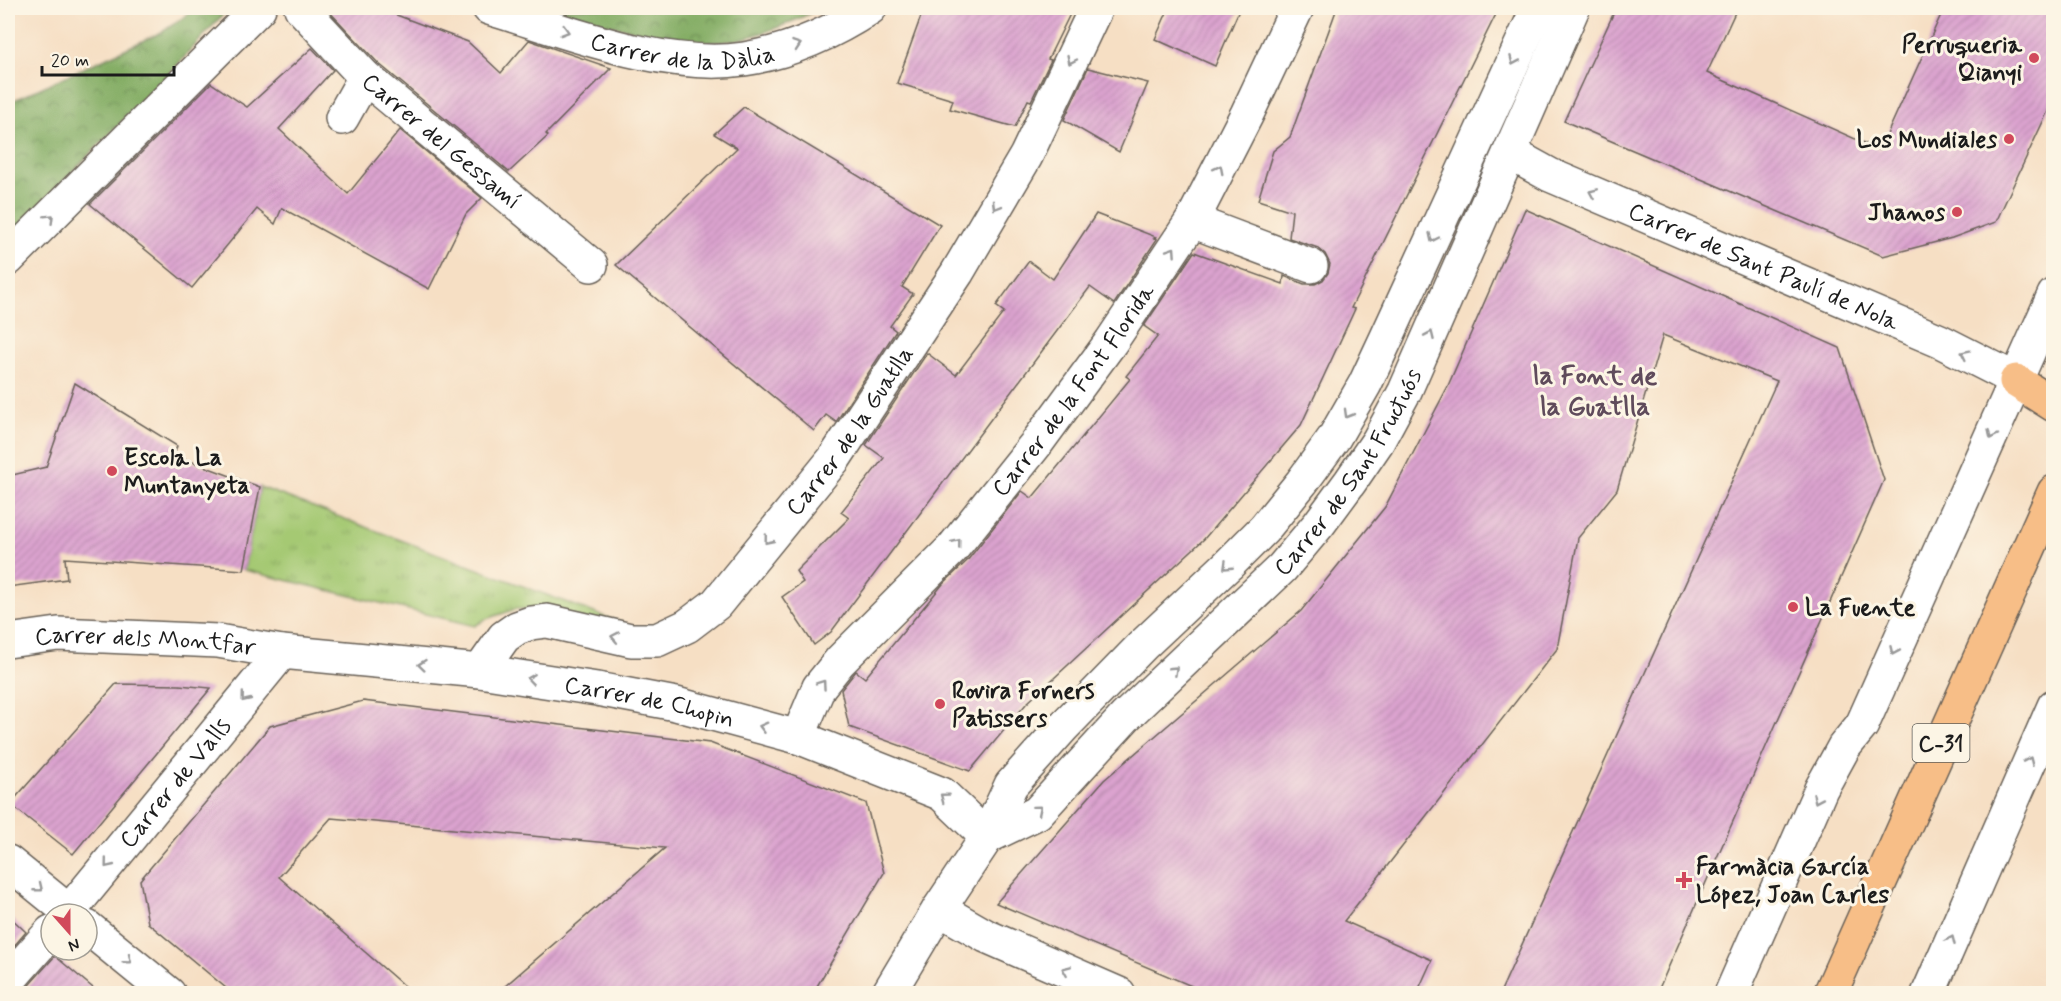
<svg xmlns="http://www.w3.org/2000/svg" width="2061" height="1001" viewBox="0 0 2061 1001" font-family="Mynerve,sans-serif">
	<style>
		.grass { fill: url(#grass-tufts); stroke: #607248; stroke-width: 1.5 }
		.forest { fill: url(#forest-crowns); stroke: #506440; stroke-width: 1.5 }
		.building { fill: url(#building-hatch) }
		.lines { fill: none; stroke-linecap: round; stroke-linejoin: round }
		.pedestrian-casing { stroke: #686057; stroke-width: 36 }
		.minor-casing { stroke: #686057; stroke-width: 36 }
		.primary-casing { stroke: #686057; stroke-width: 36 }
		.pedestrian { stroke: #fff; stroke-width: 33 }
		.minor { stroke: #fff; stroke-width: 33 }
		.primary { stroke: #f7be87; stroke-width: 33 }
		.oneway { stroke: #999 }
		.poi-dot { fill: #d1495b; stroke: #fcf5e5; stroke-width: 2 }
		.labels { text-anchor: middle; stroke-width: 6; stroke-linejoin: round; paint-order: stroke }
		.shield { fill: #fcf5e5; stroke: #5f5d58; stroke-width: 1.5 }
		.shield-label { font-size: 22px; font-weight: bold; fill: #1c1c1c }
		.street-label { font-size: 24px; fill: #1c1c1c; stroke: #fcf5e5 }
		.poi-label { font-size: 24px; font-weight: bold; fill: #1c1c1c; stroke: #fcf5e5; text-anchor: start }
		.quarter-label { font-size: 27px; font-weight: bold; fill: #5f4b5b; stroke: #fcf5e5 }
	</style>
	<defs>
		<pattern id="grass-tufts" width="24" height="20" patternUnits="userSpaceOnUse" patternTransform="scale(1.5)"><rect width="24" height="20" fill="#a5c973"/><path d="M3 7l-1-3M5 7V3M7 7l1-3M15 17l-1-3M17 17v-4M19 17l1-3" fill="none" stroke="#8dac63"/></pattern>
		<pattern id="forest-crowns" width="20" height="18" patternUnits="userSpaceOnUse" patternTransform="scale(1.5)"><rect width="20" height="18" fill="#84ad65"/><path d="M2 6a3 3 0 1 1 6 0M12 15a3 3 0 1 1 6 0" fill="none" stroke="#6b8c52"/></pattern>
		<pattern id="building-hatch" width="6" height="6" patternUnits="userSpaceOnUse" patternTransform="scale(1.5)"><rect width="6" height="6" fill="#dba3cf"/><path d="M-1 1l2-2M0 6l6-6M5 7l2-2" fill="none" stroke="#bb8cb1"/></pattern>
	</defs>
	<rect width="100%" height="100%" fill="#fcf5e5"/>
	<filter id="ink" filterUnits="userSpaceOnUse"><feTurbulence type="fractalNoise" baseFrequency=".0167" numOctaves="2"/><feDisplacementMap in="SourceGraphic" scale="12" xChannelSelector="R" yChannelSelector="G"/><feConvolveMatrix kernelMatrix="1 2 1 2 8 2 1 2 1" color-interpolation-filters="sRGB"/></filter>
	<filter id="wash" filterUnits="userSpaceOnUse"><feTurbulence type="fractalNoise" baseFrequency=".008" numOctaves="4" result="noise"/><feDisplacementMap in="SourceGraphic" scale="24" xChannelSelector="R" yChannelSelector="G"/><feGaussianBlur stdDeviation="1.35" result="paint"/><feColorMatrix in="noise" values="0 0 0 0 0 0 0 0 0 0 0 0 0 0 0 0 0 1.4 0 .05"/><feComposite in="paint" operator="in"/></filter>
	<g filter="url(#wash)">
		<rect width="100%" height="100%" fill="#f6dfc4"/>
		<path class="grass" d="M260 487 645 632 537 609H516L486 619 475 626 244 570Z"/>
		<g class="forest">
			<path d="M197 8H229L168 75 8 237V103L162 32Z"/>
			<path d="M544 8H822C794 21 753 40 722 42 710 43 697 40 685 38 637 33 591 22 544 8Z"/>
		</g>
		<g id="blocks">
			<g class="building">
				<path d="M326 8H378L468 42 501 73 529 40 611 68 546 134 548 136 509 172 378 63Z"/>
				<path d="M924 8H1073L1048 59 1051 60 1031 101 1028 100 1015 127 950 109 953 100 897 83Z"/>
				<path d="M1169 8H1240L1215 66 1155 39Z"/>
				<path d="M1337 8H1499L1351 308 1355 309 1301 425 1204 539 1026 704 970 771 849 727 841 690 856 671 865 678 943 584 967 561 1022 491 1032 498 1130 379 1126 376 1158 336 1144 326 1194 252 1283 284 1284 276 1304 284H1315L1323 280 1328 273 1330 264 1325 254 1318 248 1289 238 1292 211 1258 200 1273 151 1290 137Z"/>
				<path d="M1616 8H1737L1707 73 1880 150 1944 8H2054V98L1996 222 1952 238 1883 256 1564 121Z"/>
				<path d="M312 48 333 70 279 129 348 194 400 130 482 198 466 214 429 289 282 208 275 224 257 209 192 288 90 204 211 83 247 107Z"/>
				<path d="M1088 68 1148 83 1119 152 1064 120Z"/>
				<path d="M744 107 940 225 902 287 913 294 890 326 896 331 836 422 826 415 814 431 616 265 737 148 714 134Z"/>
				<path d="M1525 209 1840 348 1884 480 1657 993H1500L1777 381 1663 335 1617 490 1578 538 1557 649 1344 921 1432 960 1417 993H1208L996 903 1104 780 1301 611 1385 507 1447 388Z"/>
				<path d="M1096 214 1156 237 1154 238 1157 239 1114 304 1090 287 831 632 814 645 782 597 803 582 796 571 849 518 841 512 884 458 866 445 927 353 956 375 1004 312 996 306 1029 261 1053 279Z"/>
				<path d="M75 383 177 446 174 455 260 487 244 570 65 558 67 579 8 587V476L46 467Z"/>
				<path d="M116 684 179 685 211 688 73 854 10 804Z"/>
				<path d="M363 701 710 743 866 803 884 873 813 993H497L665 848 331 818 279 877 412 993H232L148 923 140 880 270 726Z"/>
				<path d="M8 915 26 932 8 953Z"/>
				<path d="M55 956 99 993H22Z"/>
			</g>
		</g>
	</g>
	<g filter="url(#ink)">
		<use href="#blocks" fill-opacity="0" stroke="#686057" stroke-width="1.5"/>
		<g class="lines">
			<defs>
				<g id="pedestrian">
					<path id="s1" d="M8 641 58 634 218 641 282 652"/>
				</g>
				<g id="minor">
					<path id="s2" d="M301 8 365 77 591 265"/>
					<path id="s3" d="M489 8C565 31 665 71 744 59 789 52 832 33 870 8"/>
					<path d="M342 118 365 77"/>
					<path id="s4" d="M1510 153 1550 175 1940 341 2001 372 2016 381"/>
					<path d="M1192 221 1311 266"/>
					<path d="M8 259 259 8"/>
					<path id="s5" d="M480 671 504 637 517 628 531 623 547 621 631 640H657L687 626 716 604 834 459 957 273 1026 156 1096 8"/>
					<path id="s6" d="M798 737 819 687 840 661 952 549 1036 444 1111 342 1192 221 1247 114 1297 8"/>
					<path id="s7" d="M987 837 1037 813 1126 716 1282 568 1319 524 1350 482 1378 441 1405 391 1573 8"/>
					<path d="M8 862 72 914"/>
					<path d="M939 909 986 936 1119 994"/>
					<path id="s8" d="M67 914 282 652 480 671 597 689 676 704 798 737 942 794 987 837"/>
					<path d="M87 927 169 994"/>
					<path d="M8 981 51 932"/>
					<path d="M888 994 939 909 987 837 1011 785 1063 727 1143 645 1228 565 1264 529 1302 482 1334 438 1365 384 1387 337 1538 8"/>
					<path d="M1731 994 1821 789 1844 747 1862 725 2054 295"/>
					<path d="M1928 994 2054 706"/>
				</g>
				<g id="primary">
					<path d="M2016 381 2054 405"/>
					<path d="M1830 994 2054 492"/>
				</g>
			</defs>
			<use href="#pedestrian" class="pedestrian-casing"/>
			<use href="#minor" class="minor-casing"/>
			<use href="#primary" class="primary-casing"/>
			<use href="#pedestrian" class="pedestrian"/>
			<use href="#minor" class="minor"/>
			<use href="#primary" class="primary"/>
		</g>
		<defs><path id="oneway-chevron" d="M-2-3.5L2.5 0L-2 3.5" fill="none" stroke-width="1.6" stroke-linecap="round" stroke-linejoin="round" transform="scale(1.5)"/></defs>
		<g class="oneway">
			<use href="#oneway-chevron" transform="translate(565 31) rotate(17)"/>
			<use href="#oneway-chevron" transform="translate(797 45) rotate(-19)"/>
			<use href="#oneway-chevron" transform="translate(1071 60) rotate(115)"/>
			<use href="#oneway-chevron" transform="translate(1514 61) rotate(114)"/>
			<use href="#oneway-chevron" transform="translate(1219 169) rotate(-63)"/>
			<use href="#oneway-chevron" transform="translate(1593 193) rotate(-157)"/>
			<use href="#oneway-chevron" transform="translate(996 206) rotate(120)"/>
			<use href="#oneway-chevron" transform="translate(50 218) rotate(-45)"/>
			<use href="#oneway-chevron" transform="translate(1433 238) rotate(115)"/>
			<use href="#oneway-chevron" transform="translate(1172 251) rotate(-56)"/>
			<use href="#oneway-chevron" transform="translate(1430 335) rotate(-66)"/>
			<use href="#oneway-chevron" transform="translate(1965 354) rotate(-154)"/>
			<use href="#oneway-chevron" transform="translate(1348 414) rotate(120)"/>
			<use href="#oneway-chevron" transform="translate(1992 435) rotate(115)"/>
			<use href="#oneway-chevron" transform="translate(768 540) rotate(129)"/>
			<use href="#oneway-chevron" transform="translate(957 543) rotate(-51)"/>
			<use href="#oneway-chevron" transform="translate(1227 566) rotate(136)"/>
			<use href="#oneway-chevron" transform="translate(615 637) rotate(-169)"/>
			<use href="#oneway-chevron" transform="translate(1894 651) rotate(114)"/>
			<use href="#oneway-chevron" transform="translate(422 665) rotate(-174)"/>
			<use href="#oneway-chevron" transform="translate(1174 670) rotate(-43)"/>
			<use href="#oneway-chevron" transform="translate(531 679) rotate(-172)"/>
			<use href="#oneway-chevron" transform="translate(822 684) rotate(-55)"/>
			<use href="#oneway-chevron" transform="translate(245 698) rotate(129)"/>
			<use href="#oneway-chevron" transform="translate(763 727) rotate(-165)"/>
			<use href="#oneway-chevron" transform="translate(2029 761) rotate(-66)"/>
			<use href="#oneway-chevron" transform="translate(944 797) rotate(-143)"/>
			<use href="#oneway-chevron" transform="translate(1817 799) rotate(114)"/>
			<use href="#oneway-chevron" transform="translate(1038 809) rotate(-40)"/>
			<use href="#oneway-chevron" transform="translate(108 864) rotate(129)"/>
			<use href="#oneway-chevron" transform="translate(39 888) rotate(39)"/>
			<use href="#oneway-chevron" transform="translate(1951 940) rotate(-66)"/>
			<use href="#oneway-chevron" transform="translate(128 960) rotate(39)"/>
			<use href="#oneway-chevron" transform="translate(1066 970) rotate(-157)"/>
		</g>
	</g>
	<g class="poi-dot">
		<circle cx="2034" cy="58" r="6"/>
		<circle cx="2009" cy="139" r="6"/>
		<circle cx="1957" cy="212" r="6"/>
		<circle cx="112" cy="471" r="6"/>
		<circle cx="1793" cy="607" r="6"/>
		<circle cx="940" cy="704" r="6"/>
		<path d="M1681 871h6v6h6v6h-6v6h-6v-6h-6v-6h6z"/>
	</g>
	<g class="labels">
		<rect class="shield" x="1912.5" y="724" width="57" height="38" rx="4.5"/>
		<g class="shield-label">
			<text x="1941" y="751">C-31</text>
		</g>
		<g class="street-label">
			<text dy="8" stroke="none"><textPath href="#s3" startOffset="200">Carrer de la Dàlia</textPath></text>
			<text dy="8" stroke="none"><textPath href="#s2" startOffset="194">Carrer del Gessamí</textPath></text>
			<text dy="8" stroke="none"><textPath href="#s4" startOffset="278">Carrer de Sant Paulí de Nola</textPath></text>
			<text dy="8" stroke="none"><textPath href="#s6" startOffset="446">Carrer de la Font Florida</textPath></text>
			<text dy="8" stroke="none"><textPath href="#s5" startOffset="489">Carrer de la Guatlla</textPath></text>
			<text dy="8" stroke="none"><textPath href="#s7" startOffset="519">Carrer de Sant Fructuós</textPath></text>
			<text dy="8" stroke="none"><textPath href="#s1" startOffset="138">Carrer dels Montfar</textPath></text>
			<text dy="8" stroke="none"><textPath href="#s8" startOffset="710">Carrer de Chopin</textPath></text>
			<text dy="8" stroke="none"><textPath href="#s8" startOffset="170">Carrer de Valls</textPath></text>
		</g>
		<g class="poi-label">
			<text x="2022" y="52" text-anchor="end">Perruqueria<tspan x="2022" dy="28">Qianyi</tspan></text>
			<text x="1997" y="147" text-anchor="end">Los Mundiales</text>
			<text x="1945" y="220" text-anchor="end">Jhanos</text>
			<text x="124" y="465">Escola La<tspan x="124" dy="28">Muntanyeta</tspan></text>
			<text x="1805" y="615">La Fuente</text>
			<text x="952" y="698">Rovira Forners<tspan x="952" dy="28">Patissers</tspan></text>
			<text x="1696" y="874">Farmàcia García<tspan x="1696" dy="28">López, Joan Carles</tspan></text>
		</g>
		<g class="quarter-label">
			<text x="1595" y="384">la Font de<tspan x="1595" dy="31">la Guatlla</tspan></text>
		</g>
	</g>
	<rect width="2061" height="1001" fill="none" stroke="#fcf5e5" stroke-width="30"/>
	<g transform="translate(69 932) rotate(159)"><circle r="28" fill="#fcf5e5" stroke="#a29e95" stroke-width="1.5"/>
	<path d="M0-4.5L10 22L0 15L-10 22Z" fill="#d1495b"/>
	<text y="-9" font-size="16" font-weight="bold" text-anchor="middle" fill="#1c1c1c">N</text>
	</g>
	<path d="M42 66v9h132v-9" fill="none" stroke="#1c1c1c" stroke-width="3"/>
	<text x="51" y="66" font-size="18" fill="#1c1c1c" stroke="#fcf5e5" stroke-width="4.5" paint-order="stroke">20 m</text>
</svg>
